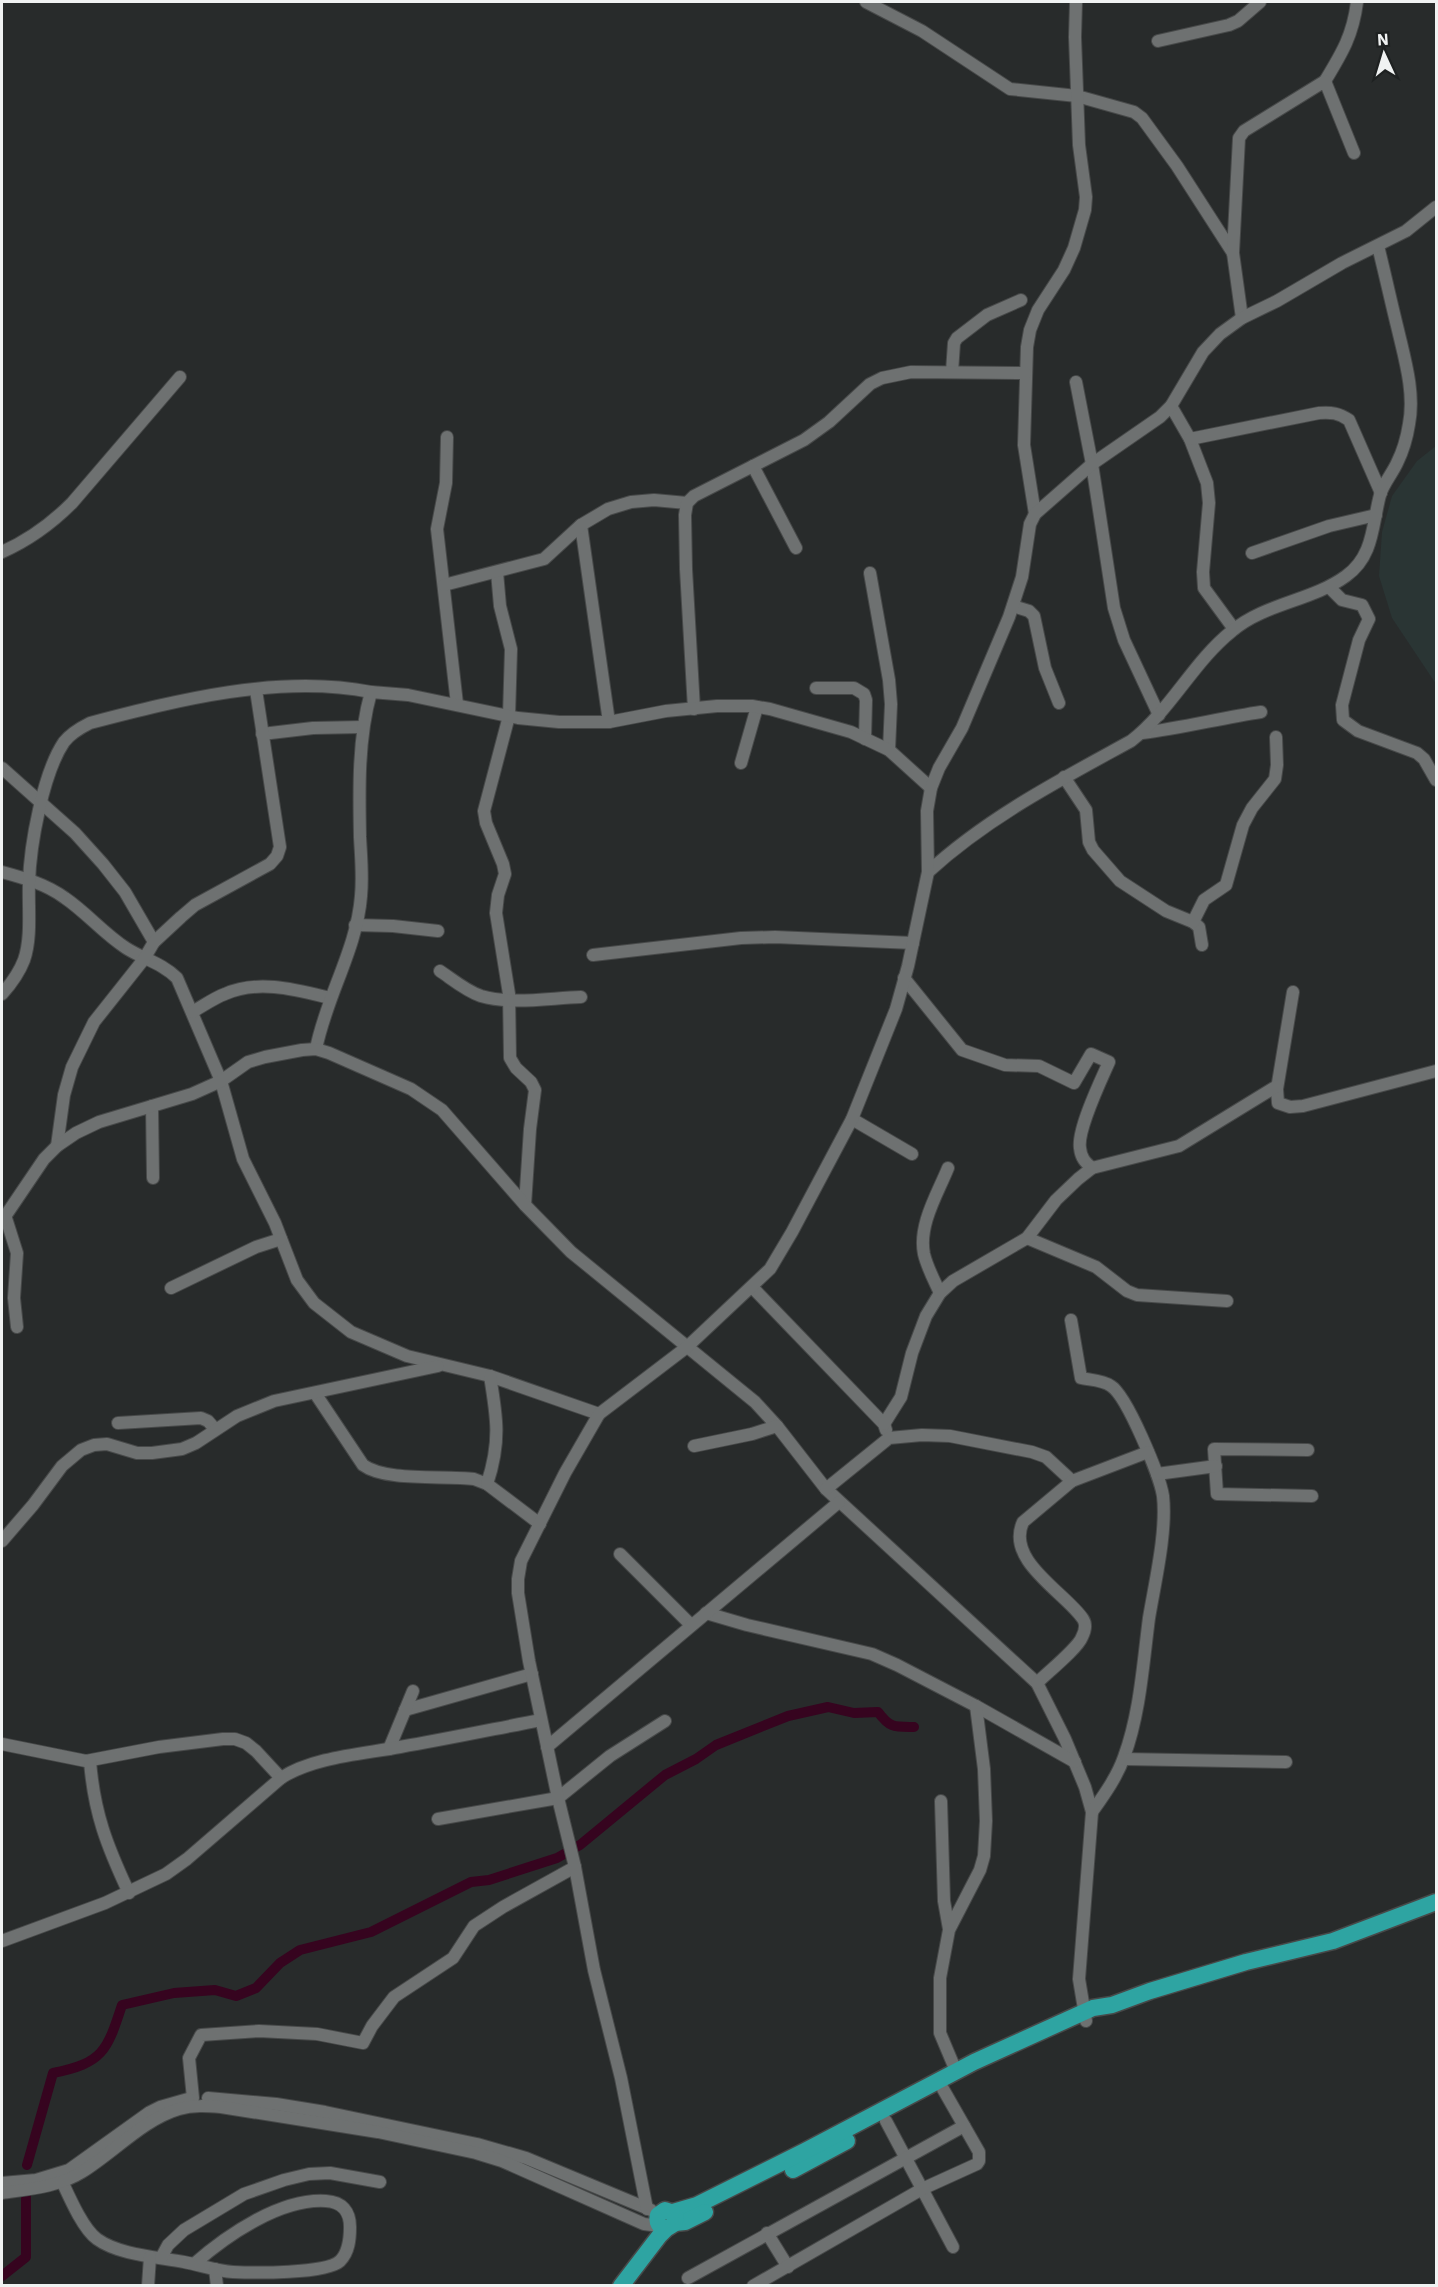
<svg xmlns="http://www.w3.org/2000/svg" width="1438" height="2287" viewBox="0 0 1438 2287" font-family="'IBM Plex Sans',sans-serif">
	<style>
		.built { fill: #2a3534 }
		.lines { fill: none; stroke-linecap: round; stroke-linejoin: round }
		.canal { stroke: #36041f; stroke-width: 10 }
		.minor-casing { stroke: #474949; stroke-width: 14 }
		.highway-casing { stroke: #474949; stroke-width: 19 }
		.minor { stroke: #6e7171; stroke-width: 12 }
		.highway { stroke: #2ea4a2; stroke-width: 16 }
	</style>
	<rect width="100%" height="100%" fill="#282b2b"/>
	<path class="built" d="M1436 446V684L1392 618 1379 576 1382 532 1392 496 1417 461Z"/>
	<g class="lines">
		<g class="canal">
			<path d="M27 2165 53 2073C103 2063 107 2051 122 2005L174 1993 215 1990 236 1996 256 1988 280 1963 300 1950 371 1932 471 1882 489 1880 557 1858 580 1845 665 1775 696 1759 716 1745 788 1716 828 1707 854 1713 878 1712C890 1728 894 1727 914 1727"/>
			<path d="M2 2276 26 2257V2196"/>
		</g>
		<defs>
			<g id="minor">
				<path d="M866 2 922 31 1010 89 1077 96 1134 112 1142 118 1177 166 1233 253"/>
				<path d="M1158 41 1229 25 1238 21 1260 2"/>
				<path d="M1325 81C1342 53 1353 35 1357 2"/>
				<path d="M1242 318 1233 253 1239 138 1244 131 1325 81 1354 153"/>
				<path d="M952 372 954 343 957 338 987 315 1021 300"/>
				<path d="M1076 382 1092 464 1114 608 1124 640 1159 715"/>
				<path d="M1171 406 1190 439 1207 483 1209 503 1203 572 1204 588 1234 629"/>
				<path d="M447 437 446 483 437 529 457 704"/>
				<path d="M1190 439 1319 413C1331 412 1339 413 1349 420L1381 493"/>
				<path d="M753 466 796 548"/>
				<path d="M1035 514 1024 445 1027 347 1030 330 1038 310 1064 270 1074 248 1085 210 1086 197 1079 145 1075 37 1076 2"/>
				<path d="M581 525 609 722"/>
				<path d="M2 552C29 540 51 524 72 503L180 377"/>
				<path d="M1252 553 1329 526 1376 515"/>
				<path d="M497 572 500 606 511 649 509 716 484 811 486 823 503 864 505 874 498 895 496 913 509 994 510 1058 516 1068 531 1082 535 1090 530 1129 525 1205"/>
				<path d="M870 573 889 680 891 704 889 750"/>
				<path d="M444 585 544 559 581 525 608 509 631 502 654 500 687 503"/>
				<path d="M1329 587 1342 600 1362 605 1369 619 1359 640 1342 705 1343 720 1358 731 1417 753 1424 759 1436 780"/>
				<path d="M1013 606 1029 611 1034 616 1045 668 1059 703"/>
				<path d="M816 688H854L864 694 866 700 865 739"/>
				<path d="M694 709 686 569 685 515 687 503 694 496 804 440 829 422 870 384 882 378 911 372 1025 373"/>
				<path d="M1142 733C1182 728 1221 718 1261 712"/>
				<path d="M262 734 313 728 362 727"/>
				<path d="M741 763 757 707"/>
				<path d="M2 768 75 833 103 864 125 892 154 942"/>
				<path d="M1064 777 1086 810 1089 842 1093 850 1120 881 1166 911 1193 922 1199 927 1202 945"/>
				<path d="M2 872C24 878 46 884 65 898 87 913 104 934 126 948 143 959 162 963 177 978L221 1081 243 1159 275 1223 297 1280 314 1303 351 1332 407 1356 490 1376 599 1414"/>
				<path d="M928 872C988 817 1060 780 1131 741 1171 710 1193 662 1232 631 1265 603 1312 601 1346 576 1374 556 1372 525 1380 495 1383 484 1392 474 1397 463 1403 451 1407 437 1409 424 1415 393 1405 360 1398 330 1391 302 1385 274 1378 246"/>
				<path d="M1193 922 1204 900 1226 885 1243 825 1252 808 1275 779 1277 765 1276 737"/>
				<path d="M355 925 393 926 438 931"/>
				<path d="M593 955 741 938 775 937 913 943"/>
				<path d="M440 971C452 979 466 991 481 996 511 1005 549 998 581 997"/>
				<path d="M904 978 962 1050 1005 1065 1039 1066 1074 1083 1091 1054 1109 1062C1101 1080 1077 1130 1080 1148 1081 1158 1085 1162 1092 1168"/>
				<path d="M1293 992 1277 1089 1278 1103 1290 1107 1303 1106 1436 1071"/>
				<path d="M2 994C11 984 19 973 24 960 32 937 28 907 29 883 30 845 43 773 64 742 71 733 80 728 90 723 178 700 279 674 371 692"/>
				<path d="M192 1012C203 1006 214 998 225 994 258 979 297 990 330 998"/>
				<path d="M316 1049C326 997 357 949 361 896 363 876 361 857 360 837 359 789 358 738 371 692L408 695 518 718 559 722H609L666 711 717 706H752L770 709 851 732 889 750 931 788"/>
				<path d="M152 1106 153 1178"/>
				<path d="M852 1119 912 1154"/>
				<path d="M57 1146 64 1095 72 1067 94 1022 144 959 154 942 181 917 195 905 270 864 277 856 280 847 256 690"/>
				<path d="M5 1215 17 1253 14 1298 17 1327"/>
				<path d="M2 1221 44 1159 57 1146 76 1133 99 1122 192 1094 221 1081 248 1062 265 1057 302 1050 316 1049 329 1053 411 1089 442 1110 525 1205 571 1252 755 1402 777 1426 826 1489 1037 1683 1065 1739 1085 1787 1092 1812 1079 1979 1086 2021"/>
				<path d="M1027 1238 1096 1267 1127 1291 1137 1295 1227 1301"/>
				<path d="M752 1287 884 1424 886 1430"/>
				<path d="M171 1288 256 1247 281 1239"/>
				<path d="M940 1293C934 1280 927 1267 924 1254 918 1225 938 1193 948 1168"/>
				<path d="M1071 1320 1081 1378C1090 1380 1103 1380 1111 1386 1127 1396 1160 1476 1163 1496 1167 1532 1155 1582 1149 1618 1143 1664 1140 1714 1124 1757 1117 1777 1104 1795 1092 1812"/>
				<path d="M315 1393 363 1465C386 1482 444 1475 474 1479L487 1484 540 1524"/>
				<path d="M118 1423 201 1418 208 1421 215 1429"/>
				<path d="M884 1424 901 1397 912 1353 926 1316 940 1293 953 1281 1027 1238 1056 1200 1078 1179 1092 1168 1179 1146 1277 1086"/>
				<path d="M694 1446 752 1434 777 1426"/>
				<path d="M1308 1450 1214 1449 1217 1494 1312 1496"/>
				<path d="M1157 1474 1216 1466"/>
				<path d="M487 1484C501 1442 497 1418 490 1376"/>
				<path d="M826 1489 889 1438 922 1435 950 1436 1032 1452 1046 1457 1072 1481"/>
				<path d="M2 1541 33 1505 62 1466 81 1450 94 1445 107 1444 137 1453H152L182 1449 196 1443 237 1416 274 1401 438 1366"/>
				<path d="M620 1554 691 1625"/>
				<path d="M706 1613 747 1625 872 1654 897 1665 976 1706 1075 1762"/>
				<path d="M1037 1683C1047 1673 1078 1648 1082 1637 1085 1631 1087 1625 1083 1619 1066 1593 1005 1561 1023 1522L1072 1481 1148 1452"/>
				<path d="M405 1710 532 1674"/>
				<path d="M2 1744 86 1761 159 1747 223 1739H235L246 1743 256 1751 281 1778"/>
				<path d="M547 1747 839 1502"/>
				<path d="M389 1749 413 1691"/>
				<path d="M1124 1759 1286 1762"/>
				<path d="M90 1761C94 1813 107 1846 129 1893"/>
				<path d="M941 1801 944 1901 949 1929"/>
				<path d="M438 1819 558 1798 610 1756 665 1721"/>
				<path d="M2 1941 105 1903 166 1874 187 1859 281 1778C313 1757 363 1754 400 1747 447 1739 494 1729 541 1720"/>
				<path d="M956 2071 940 2033V1978L949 1930 980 1870 984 1856 986 1821 984 1769 976 1706"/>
				<path d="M193 2098 189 2058 201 2035 259 2031 317 2034 363 2043 372 2026 394 1997 453 1958 474 1926 503 1907 575 1867"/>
				<path d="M208 2098 276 2104 325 2112 477 2144 526 2158 651 2210"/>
				<path d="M886 2121 953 2247"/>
				<path d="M60 2177C68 2194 82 2228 97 2239 119 2255 158 2257 184 2262 200 2265 217 2271 233 2272 253 2273 326 2274 340 2261 349 2252 350 2239 350 2227 350 2211 342 2202 326 2201 281 2198 227 2235 194 2264"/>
				<path d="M2 2183 36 2180 69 2170 150 2112 160 2107 188 2099"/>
				<path d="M2 2193C29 2189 58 2187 82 2172 113 2153 144 2119 179 2109 193 2105 207 2106 221 2107L378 2132 476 2153 502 2161 644 2224 660 2226"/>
				<path d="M647 2209 621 2078 594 1970 575 1867 558 1798 529 1661 518 1593V1579L521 1561 565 1473 599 1414 687 1347 770 1269 792 1232 852 1119 896 1009 908 966 928 872 927 811 931 788 939 768 962 728 1009 617 1022 577 1030 524 1035 514 1092 464 1160 417 1171 406 1203 352 1220 334 1242 318 1277 301 1342 263 1406 231 1436 207"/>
				<path d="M767 2233 788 2267"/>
				<path d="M161 2258 168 2245 184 2230 244 2194 284 2180 309 2174 330 2173 380 2182"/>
				<path d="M215 2269 217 2286"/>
				<path d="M688 2278 964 2126"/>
				<path d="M148 2286 150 2257"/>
				<path d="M753 2286 922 2189 977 2164 979 2161V2152L943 2089"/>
			</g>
			<g id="highway">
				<path d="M793 2170 847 2141"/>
				<path d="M673 2212 697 2205 805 2151 974 2062 1093 2008 1112 2005 1150 1991 1246 1962 1333 1941 1436 1902"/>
				<path d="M675 2223 685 2222 705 2212"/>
				<path d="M621 2286 660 2235 666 2229 674 2224 676 2218 674 2213 665 2210 658 2215C656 2222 659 2227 666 2229"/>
			</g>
		</defs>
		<use href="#minor" class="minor-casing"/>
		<use href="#highway" class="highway-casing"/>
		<use href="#minor" class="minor"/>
		<use href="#highway" class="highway"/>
	</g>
	<rect width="1438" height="2287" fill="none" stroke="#f0f2f2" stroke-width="6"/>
	<g transform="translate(1384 54) rotate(356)" stroke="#1e2121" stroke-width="4.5" paint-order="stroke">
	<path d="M0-4.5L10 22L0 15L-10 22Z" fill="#f0f2f2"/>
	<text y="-9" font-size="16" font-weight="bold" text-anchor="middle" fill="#f0f2f2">N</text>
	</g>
</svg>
